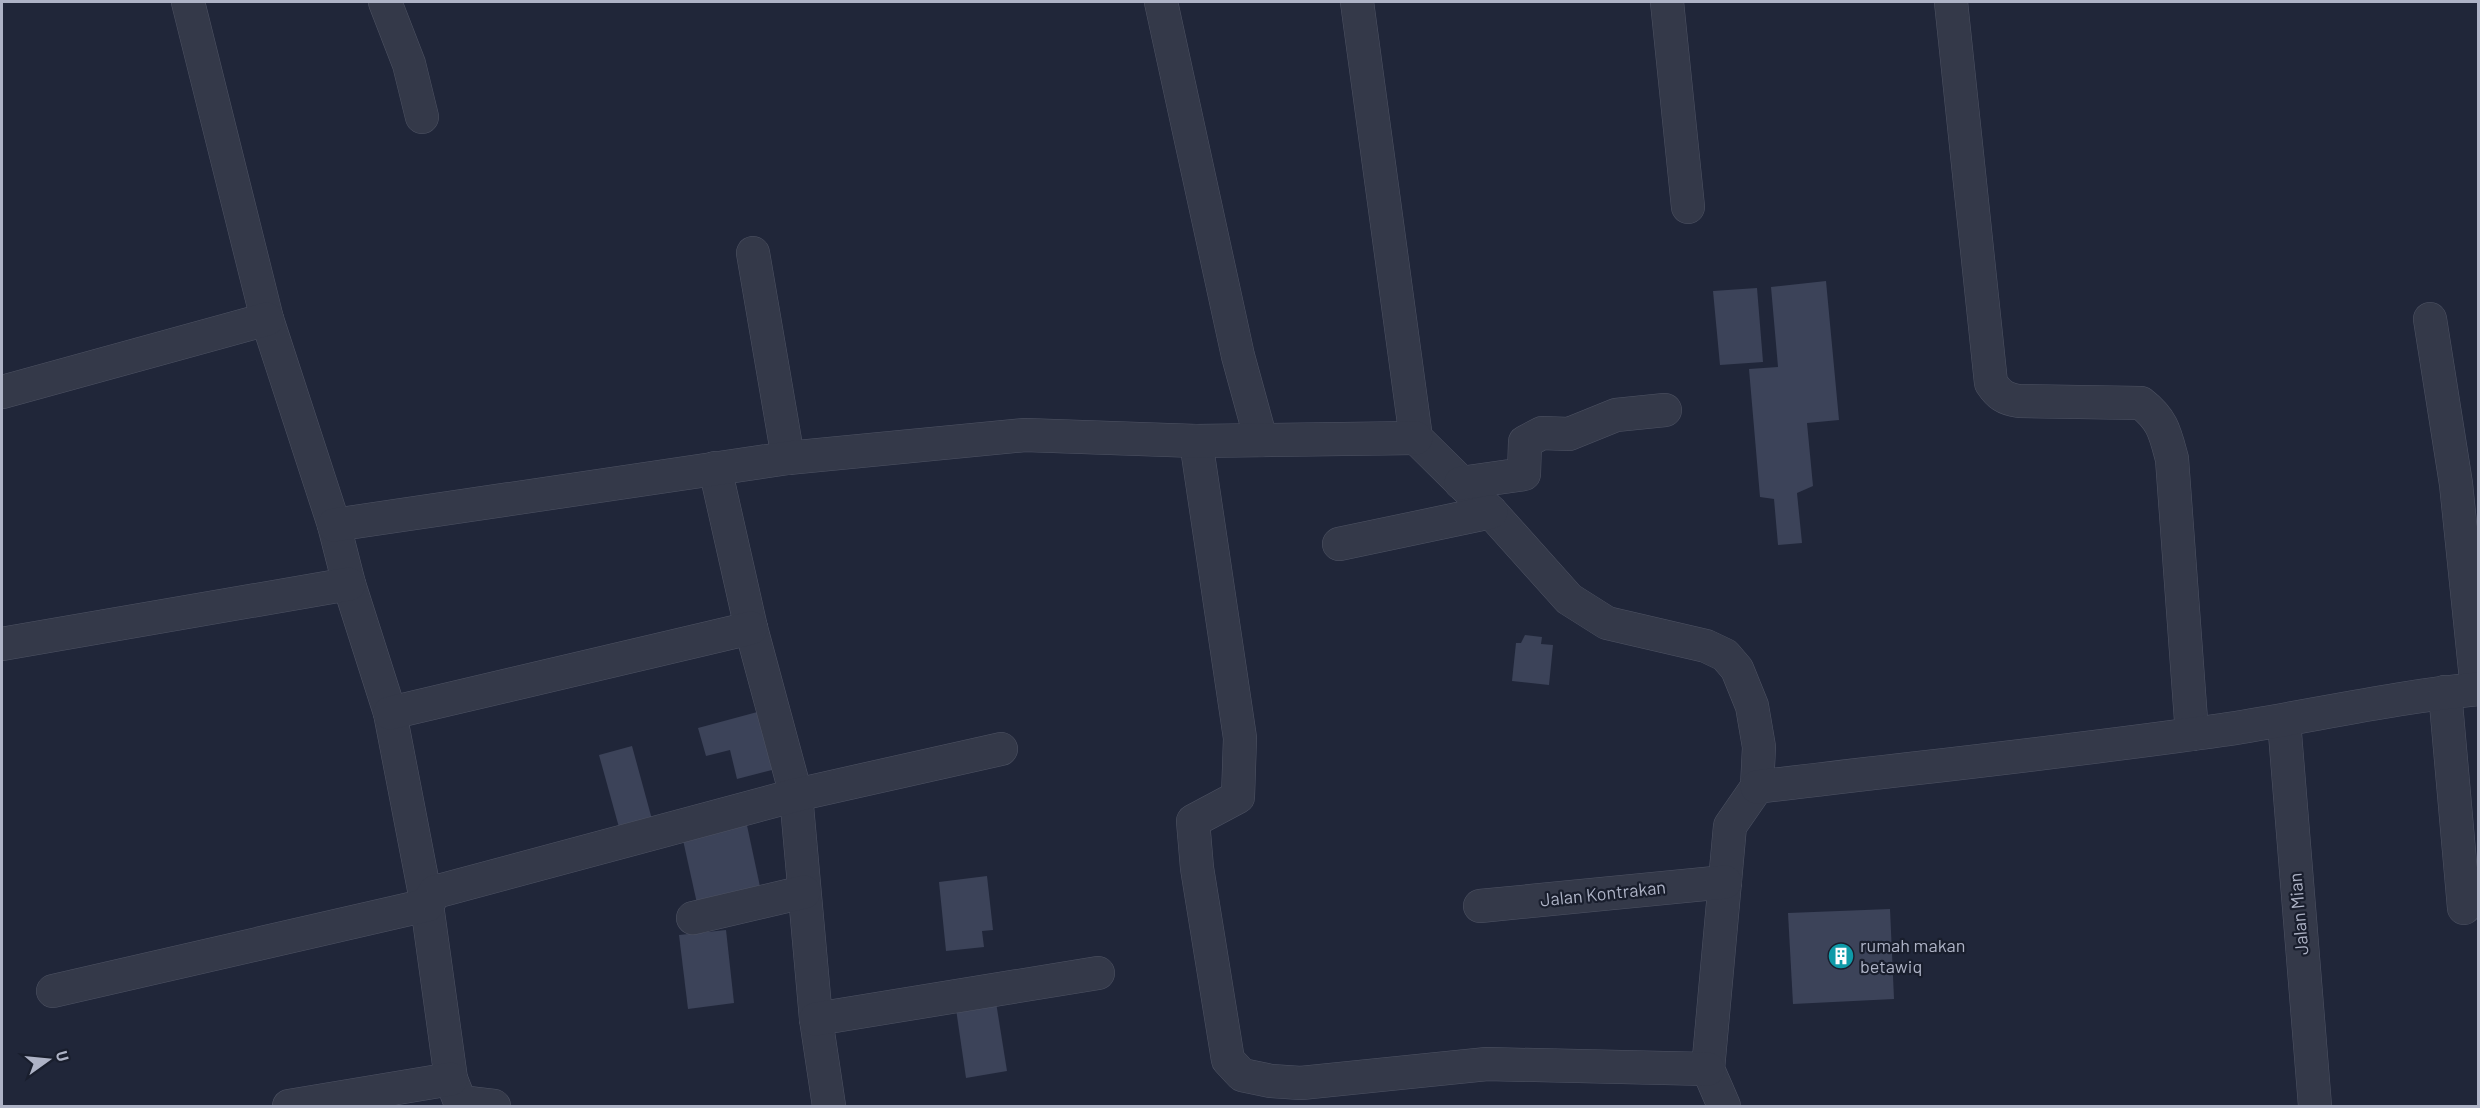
<svg xmlns="http://www.w3.org/2000/svg" width="2480" height="1108" viewBox="0 0 2480 1108" font-family="Barlow,sans-serif">
	<style>
		.building { fill: #3c4359 }
		.lines { fill: none; stroke-linecap: round; stroke-linejoin: round }
		.minor-casing { stroke: #4e5364; stroke-width: 34 }
		.minor { stroke: #343949; stroke-width: 33 }
		.labels { text-anchor: middle; stroke-width: 4.5; stroke-linejoin: round; paint-order: stroke }
		.street-label { font-size: 18px; fill: #aeb3c6; stroke: #191e2d }
		.poi-label { font-size: 18px; fill: #aeb3c6; stroke: #191e2d; text-anchor: start }
	</style>
	<rect width="100%" height="100%" fill="#202639"/>
	<g class="building">
		<path d="M1826 281 1839 420 1807 423 1813 486 1797 493 1802 543 1778 545 1774 499 1760 497 1749 369 1778 367 1771 287Z"/>
		<path d="M1757 288 1763 362 1720 365 1713 291Z"/>
		<path d="M1525 635 1542 637 1541 644 1553 645 1549 685 1512 681 1516 643H1521Z"/>
		<path d="M761 711 776 769 737 779 730 750 706 756 698 728Z"/>
		<path d="M632 746 653 823 620 831 599 755Z"/>
		<path d="M745 816 762 896 698 908 681 831Z"/>
		<path d="M987 876 993 930 982 931 984 947 946 951 939 882Z"/>
		<path d="M1890 909 1894 999 1793 1004 1788 913Z"/>
		<path d="M726 930 734 1003 688 1009 679 935Z"/>
		<path d="M995 996 1007 1071 966 1078 955 1002Z"/>
	</g>
	<g class="lines">
		<defs>
			<g id="minor">
				<path d="M188 2 267 319 334 525 349 584 390 713 427 905 451 1079 460 1102 494 1106"/>
				<path d="M385 2 409 64 422 117"/>
				<path d="M1161 2 1238 356 1261 440"/>
				<path d="M1357 2 1416 438 1491 512 1569 599 1607 623 1706 646 1725 655 1737 669 1752 706 1759 747 1757 787 1730 826 1708 1069 1724 1106"/>
				<path d="M1667 2 1688 207"/>
				<path d="M1951 2 1991 383C1999 395 2005 399 2019 401L2141 403C2163 420 2165 433 2172 459L2192 734"/>
				<path d="M753 253 788 458"/>
				<path d="M2430 319 2456 484 2477 689"/>
				<path d="M2 392 267 319"/>
				<path d="M1196 441 1240 738 1238 797 1193 821 1197 868 1228 1060 1242 1075 1271 1081 1301 1083 1487 1064 1708 1069"/>
				<path d="M715 468 751 628 796 795 816 1019 829 1106"/>
				<path d="M1461 483 1524 474 1525 442 1542 433 1569 434 1616 415 1665 410"/>
				<path d="M334 525 788 458 1025 435 1196 441 1416 438"/>
				<path d="M1339 544 1491 512"/>
				<path d="M2 644 349 584"/>
				<path d="M2445 692 2464 908"/>
				<path d="M390 713 751 628"/>
				<path d="M2284 721 2315 1106"/>
				<path d="M1757 787C1912 768 2068 752 2222 730 2308 717 2393 697 2478 689"/>
				<path d="M1480 906 1725 882"/>
				<path d="M693 918 804 892"/>
				<path d="M53 991 427 905 435 892 796 795 1001 749"/>
				<path d="M816 1019 1098 973"/>
				<path d="M289 1106 451 1079"/>
			</g>
		</defs>
		<use href="#minor" class="minor-casing"/>
		<use href="#minor" class="minor"/>
	</g>
	<defs>
		<symbol id="building-disc" viewBox="-11 -11 22 22"><circle r="9.5" fill="#0f9aa8" stroke="#191e2d"/><path d="M-4-6H4V6H1V3H-1V6H-4ZM-2.5-4.3h1.7v1.8h-1.7ZM.8-4.3h1.7v1.8H.8ZM-2.5-1h1.7V.8h-1.7ZM.8-1h1.7V.8H.8Z" fill="#fff"/></symbol>
	</defs>
	<g fill-rule="evenodd">
		<use href="#building-disc" x="1826" y="941" width="30" height="30"/>
	</g>
	<g class="labels">
		<g class="street-label">
			<text transform="translate(1603 894) rotate(-6)" y="6">Jalan Kontrakan</text>
			<text transform="translate(2299 914) rotate(-95)" y="6">Jalan Mian</text>
		</g>
		<g class="poi-label">
			<text x="1860" y="952">rumah makan<tspan x="1860" dy="21">betawiq</tspan></text>
		</g>
	</g>
	<rect width="2480" height="1108" fill="none" stroke="#aeb3c6" stroke-width="6"/>
	<g transform="translate(48 1060) rotate(75)" stroke="#191e2d" stroke-width="4.5" paint-order="stroke">
	<path d="M0-4.5L10 22L0 15L-10 22Z" fill="#aeb3c6"/>
	<text y="-9" font-size="16" font-weight="bold" text-anchor="middle" fill="#aeb3c6">U</text>
	</g>
</svg>
